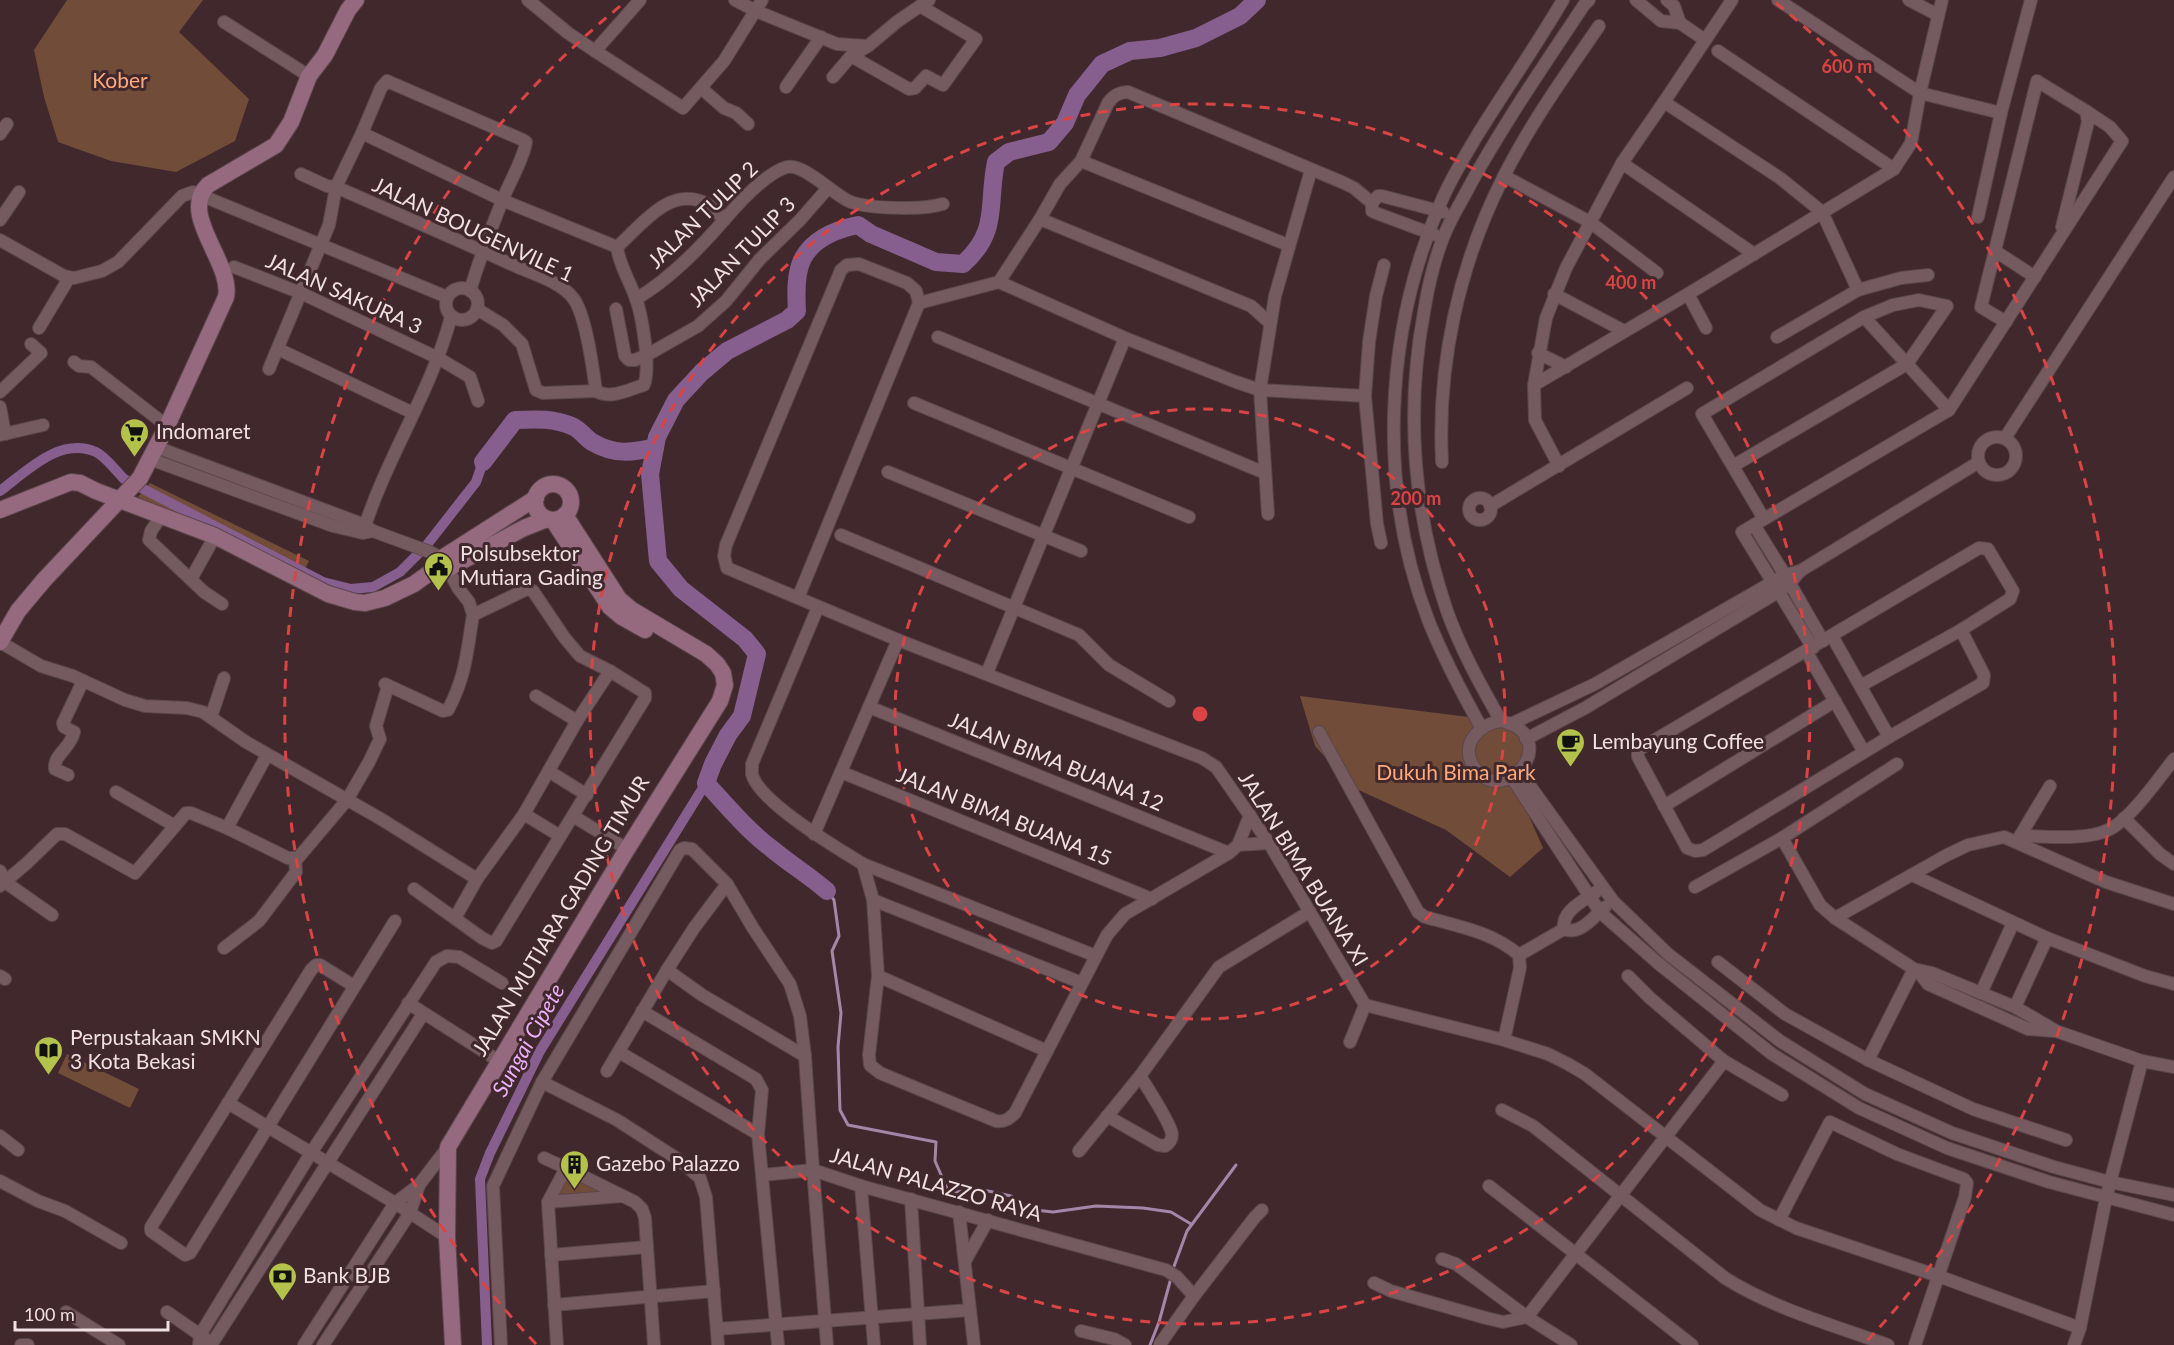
<svg xmlns="http://www.w3.org/2000/svg" width="2174" height="1345" viewBox="0 0 2174 1345" font-family="Lato,sans-serif">
	<style>
		.green { fill: #714c38 }
		.lines { fill: none; stroke-linecap: round; stroke-linejoin: round }
		.stream { stroke: #a686a8; stroke-width: 3 }
		.canal { stroke: #865f8f; stroke-width: 10 }
		.river { stroke: #865f8f; stroke-width: 18 }
		.street-casing { stroke: #5b464b; stroke-width: 14 }
		.secondary-casing { stroke: #5b464b; stroke-width: 18 }
		.street { stroke: #755a60; stroke-width: 12 }
		.secondary { stroke: #966a7e; stroke-width: 16 }
		.ring { fill: none; stroke: #da4444; stroke-width: 3; stroke-dasharray: 10 8 }
		.labels { text-anchor: middle; stroke-width: 6; stroke-linejoin: round; paint-order: stroke }
		.park-label { font-size: 21px; fill: #feaa7c; stroke: #40282d }
		.street-label { font-size: 21px; fill: #f0e0e3; stroke: #40282d }
		.poi-label { font-size: 21px; fill: #f0e0e3; stroke: #40282d; text-anchor: start }
		.water-label { font-size: 22px; font-style: italic; fill: #ebb0f8; stroke: #40282d }
		.centre { fill: #da4444; stroke: #40282d; stroke-width: 3 }
		.ring-label { font-size: 18px; text-anchor: middle; font-weight: bold; fill: #da4444; stroke: #40282d; stroke-width: 6; stroke-linejoin: round; paint-order: stroke }
	</style>
	<rect width="100%" height="100%" fill="#40282d"/>
	<g class="green">
		<path d="M67 0H203L179 32 249 99 235 141 176 172 111 161 58 142 44 97 34 50Z"/>
		<path d="M150 483 309 561 300 578 138 497Z"/>
		<path d="M1300 696 1501 721 1522 732 1527 760 1512 778 1543 848 1510 877 1446 830 1352 787 1315 746Z"/>
		<path d="M67 1054 139 1089 130 1108 58 1073Z"/>
		<path d="M566 1175 604 1194 555 1197Z"/>
	</g>
	<g class="lines">
		<g class="stream">
			<path d="M827 891 834 900 839 936 832 951 841 1013 838 1047 840 1110 848 1125 936 1142 935 1161 949 1193 979 1189 1011 1196 1026 1209 1053 1212 1096 1206 1143 1208 1171 1212 1191 1224"/>
			<path d="M1173 1269 1187 1231 1236 1165"/>
			<path d="M1150 1345 1159 1322 1171 1278"/>
		</g>
		<g class="canal">
			<path d="M0 491C27 471 60 436 96 452 106 457 116 471 124 479L323 582 351 589 373 587 400 572 426 546 476 482 483 462"/>
			<path d="M487 1345 480 1179 490 1153 540 1051 706 783"/>
		</g>
		<g class="river">
			<path d="M483 462 515 420C536 419 554 418 574 427 581 431 586 438 592 442 614 455 632 453 655 447"/>
			<path d="M827 891C810 876 790 864 772 849 747 830 727 806 706 783L713 764 728 735 742 716 757 654 745 639 681 589 658 561 650 474 657 437 676 400 702 372 727 351 787 320 797 311C796 295 795 273 803 258 814 238 838 229 858 225L871 234 936 262 963 264C1000 231 987 204 996 162L1009 152 1049 142 1065 123 1077 95 1102 64 1130 51 1160 48 1196 38 1240 16 1257 0"/>
		</g>
		<defs>
			<g id="street">
				<path d="M528 0 568 33 595 51 640 0"/>
				<path d="M735 0 756 11 837 44 868 46"/>
				<path d="M1636 0 1661 21 1680 23 1705 40"/>
				<path d="M1667 0 1674 6 1680 23"/>
				<path d="M1732 0 1664 102 1780 178 1822 212 1858 290"/>
				<path d="M1778 0 1920 93 1942 0"/>
				<path d="M1909 0 1938 15"/>
				<path d="M224 22 309 76"/>
				<path d="M595 51 683 108 724 61 762 0"/>
				<path d="M1718 51 1894 169"/>
				<path d="M851 56 909 89 915 88 926 76 943 85 976 39 920 6"/>
				<path d="M833 77 851 56 868 46 898 21 929 0"/>
				<path d="M786 87 821 37"/>
				<path d="M701 88 724 108 736 113 748 124"/>
				<path d="M1664 102 1622 163 1566 268 1546 318 1534 385 1688 294 1894 169 1911 143 1920 93 2001 113"/>
				<path d="M0 134 7 124"/>
				<path d="M1081 161 1288 245"/>
				<path d="M1622 163 1754 254"/>
				<path d="M301 174 327 186 336 187C395 213 454 238 513 265 532 274 560 281 573 298 586 314 593 369 596 391"/>
				<path d="M1504 176 1590 222 1657 273"/>
				<path d="M1372 203 1378 196H1382L1443 212"/>
				<path d="M1978 217 2001 113 2031 0"/>
				<path d="M0 220 19 192"/>
				<path d="M0 240 64 276 74 278 102 271 118 262 182 196 193 192 447 297"/>
				<path d="M617 247C641 226 670 184 707 204 713 208 719 215 725 219"/>
				<path d="M1995 251 2035 277"/>
				<path d="M234 267 301 293 438 358 470 377 478 401"/>
				<path d="M999 282 1040 219"/>
				<circle cx="462" cy="304" r="16"/>
				<path d="M470 291C480 257 492 226 505 194 511 180 524 157 526 142L523 140 387 81 381 88 362 133 502 200 617 247"/>
				<path d="M1554 294 1624 331"/>
				<path d="M1688 294 1706 328"/>
				<path d="M636 299C670 279 699 249 725 219 738 204 765 175 784 168 802 160 834 196 851 202 870 209 924 210 943 204"/>
				<path d="M919 303 999 282 1125 338 1236 382 1260 390 1365 396"/>
				<path d="M477 309 503 325 522 344 536 390 543 393 596 391C610 400 630 389 644 385 651 367 642 314 635 296 629 280 619 264 617 247"/>
				<path d="M616 309 625 356 629 360H635L647 355 698 326 726 301 760 259 800 220 828 188"/>
				<path d="M1864 317 1949 410"/>
				<path d="M2006 322 1981 307 2037 81 2086 111 2088 122 2062 227"/>
				<path d="M1270 323 1251 306 1040 219 1060 184 1081 161 1108 103C1114 95 1118 93 1128 92L1344 183 1354 188 1372 203V211L1376 213 1435 235"/>
				<path d="M39 328 69 278"/>
				<path d="M938 337 1265 473"/>
				<path d="M1777 337 1858 290 1901 278 1928 275"/>
				<path d="M278 349 413 413"/>
				<path d="M1538 353 1566 367"/>
				<path d="M74 362 79 366 91 367 167 426"/>
				<path d="M269 369 329 225 336 187 362 133"/>
				<path d="M1534 385 1535 420 1559 466"/>
				<path d="M0 392 41 353 31 344"/>
				<path d="M914 403 1189 517"/>
				<path d="M0 407 5 434"/>
				<path d="M0 435 43 425"/>
				<circle cx="1997" cy="456" r="19"/>
				<path d="M2005 438 2174 177"/>
				<path d="M156 447 365 525 373 531 430 552 442 558 458 588 469 602 473 615 523 591 527 589 533 591 564 637 580 656 610 671 645 693V698L496 941 492 943 482 938 414 889"/>
				<path d="M150 459 333 526 363 533 373 531"/>
				<path d="M1442 462C1437 364 1459 264 1504 176 1530 124 1566 74 1599 26"/>
				<path d="M1733 466 1907 364 1947 306 1919 300 1893 305 1864 317 1702 414 1764 519"/>
				<path d="M888 472 1081 551"/>
				<circle cx="1480" cy="509" r="11"/>
				<path d="M1490 506 1687 388"/>
				<path d="M1268 514 1260 390 1275 296 1311 170"/>
				<path d="M162 515 151 531 149 540 204 592 222 604"/>
				<path d="M1754 525 1785 575 1823 641"/>
				<path d="M363 532C386 458 431 392 451 317"/>
				<path d="M841 535 1079 635 1109 665 1169 701"/>
				<path d="M1381 543 1377 524 1365 396 1369 342 1376 296 1384 265"/>
				<path d="M191 579 215 536"/>
				<path d="M798 598 727 568 724 556 726 545 841 270 847 265 859 264 907 283 916 291 919 303 798 598 898 640 1202 758 1216 767 1269 843 1365 1005 1350 1042"/>
				<path d="M818 607 752 764C752 768 752 771 752 774 758 801 838 849 863 864L873 900 878 976 869 1055 870 1065 880 1073 996 1121C1005 1122 1009 1119 1015 1113L1107 935 1125 914 1229 853 1238 845 1250 815"/>
				<path d="M1832 636 1889 737 1983 683 1984 675 1961 630"/>
				<path d="M0 642 41 666 73 676 125 700 145 706 187 708 203 712 246 742 381 819 477 879"/>
				<path d="M1813 648 1742 532 1949 410 2122 141 2110 127 2086 111"/>
				<path d="M1806 651 1864 752"/>
				<path d="M987 673 1125 338"/>
				<path d="M385 684 443 711 448 710C466 676 467 651 473 615"/>
				<path d="M1862 685 1961 630 2010 599 2013 591 1988 549 1979 548 1638 750V757L1687 848 1695 851 1703 850 1889 737"/>
				<path d="M536 696 577 721"/>
				<path d="M869 707 1229 853"/>
				<path d="M211 717 224 678"/>
				<path d="M1501 721C1479 724 1459 745 1474 767 1505 812 1565 736 1501 721 1481 686 1461 650 1447 611 1414 514 1405 413 1424 312 1428 287 1434 261 1443 238 1450 219 1461 203 1470 185 1504 123 1545 64 1584 5L1589 0"/>
				<path d="M1511 724 1595 684 1785 575 1800 571 1979 462"/>
				<path d="M1481 727C1462 693 1444 659 1429 622 1377 489 1384 332 1441 202 1451 178 1465 156 1478 134 1506 89 1536 46 1563 0"/>
				<path d="M1319 732 1418 912 1425 917C1457 926 1493 932 1519 955L1520 968 1504 1040"/>
				<path d="M1526 739 1585 708 1778 592 1790 583 1800 571"/>
				<path d="M550 772 587 795"/>
				<path d="M841 772 1152 899"/>
				<path d="M1520 772 1613 901 1668 954 1780 1041 1865 1094 1952 1133 2054 1167 2110 1182 2174 1195"/>
				<path d="M68 775 55 769C53 755 71 748 74 732L64 727 63 723 83 681"/>
				<path d="M1512 778 1600 912 1659 964 1772 1054 1859 1108 1947 1148 2049 1182 2174 1215"/>
				<path d="M116 792 175 826"/>
				<path d="M1664 806 1835 701"/>
				<path d="M524 814 560 836"/>
				<path d="M573 816 627 849"/>
				<path d="M2124 818 2160 854 2174 864"/>
				<path d="M227 828 288 858H298L347 800 369 762 380 739 376 726 388 686"/>
				<path d="M814 834 898 640"/>
				<path d="M2020 836C2045 836 2085 841 2108 830 2129 821 2159 778 2174 759"/>
				<path d="M2020 836 2050 786"/>
				<path d="M1782 838 1820 905 1835 918 1914 969 1932 973 2015 1007 2056 1031 2142 1061 2174 1067"/>
				<path d="M1238 845 1269 843"/>
				<path d="M863 864 1096 956"/>
				<path d="M0 871 5 882 52 915"/>
				<path d="M1912 875 2047 938 2145 976 2174 984"/>
				<path d="M0 886 27 863 57 834H65L135 873 186 813H191L227 828 267 755"/>
				<path d="M1695 887 1782 838 1897 764"/>
				<path d="M873 900 1082 983"/>
				<path d="M455 918 477 879 524 814 577 721 610 671"/>
				<path d="M1835 918 1947 855 1968 845 2004 837 2106 882 2174 904"/>
				<path d="M1564 929C1561 911 1583 901 1596 892"/>
				<path d="M224 948 259 921 296 872 295 859"/>
				<path d="M1519 955 1564 929C1580 936 1593 917 1605 907"/>
				<path d="M1718 962 1785 1014 1868 1060"/>
				<path d="M1914 969 1868 1060 1973 1109 2066 1140"/>
				<path d="M667 970 702 995 805 1056"/>
				<path d="M1918 971 1928 984 2028 1029 2054 1031"/>
				<path d="M0 976 5 979"/>
				<path d="M878 976 1047 1051"/>
				<path d="M1628 976 1650 998 1724 1061 1782 1095"/>
				<path d="M354 986 320 965H316L311 970 151 1227V1231L185 1255 190 1253 395 921"/>
				<path d="M1981 993 2013 923"/>
				<path d="M408 1003 499 1061"/>
				<path d="M1365 1005 1504 1040 1548 1054 1568 1064 1585 1074 1760 1210 1796 1228 1938 1276 2080 1328 2106 1198 2142 1061"/>
				<path d="M2015 1007 2047 938"/>
				<path d="M642 1011 756 1079 762 1090 758 1134"/>
				<path d="M619 1052 758 1134 778 1345"/>
				<path d="M607 1071 667 970 694 928 727 884"/>
				<path d="M542 1082 617 1120 679 1160 700 1178 706 1197 718 1345"/>
				<path d="M228 1103 395 1203 447 1237"/>
				<path d="M1502 1110 1533 1126 1725 1278C1774 1309 1833 1325 1888 1345"/>
				<path d="M1107 1116 1158 1145 1165 1146C1170 1143 1172 1140 1172 1134 1170 1122 1147 1087 1140 1076"/>
				<path d="M0 1136 18 1150"/>
				<path d="M1079 1151 1140 1076 1219 967 1309 912"/>
				<path d="M544 1158 566 1168"/>
				<path d="M762 1175 813 1170 827 1345"/>
				<path d="M0 1181 38 1201 65 1211 121 1243"/>
				<path d="M861 1186 874 1345"/>
				<path d="M1489 1186 1692 1345"/>
				<path d="M911 1199 920 1345"/>
				<path d="M548 1202 622 1196"/>
				<path d="M959 1212 974 1345"/>
				<path d="M1779 1220 1830 1122 1897 1154 1964 1179 1967 1183 1965 1197 1915 1345"/>
				<path d="M551 1255 647 1247"/>
				<path d="M1442 1259 1456 1264 1527 1317 1571 1345"/>
				<path d="M965 1261 988 1220"/>
				<path d="M1374 1283 1391 1291 1486 1318 1503 1322 1527 1317"/>
				<path d="M554 1305 714 1291"/>
				<path d="M66 1312 119 1345"/>
				<path d="M167 1312 206 1339"/>
				<path d="M1527 1317 1724 1061"/>
				<path d="M717 1329 970 1310"/>
				<path d="M1081 1331 1114 1339 1125 1345"/>
				<path d="M1160 1344 1194 1296"/>
				<path d="M21 1345H28"/>
				<path d="M199 1345 200 1335 311 1153 436 962 447 956 459 957 502 983"/>
				<path d="M211 1345 423 1014"/>
				<path d="M304 1345 395 1203 419 1185 448 1147"/>
				<path d="M323 1345 410 1213 419 1185"/>
				<path d="M501 1345 493 1186 542 1082 680 850 684 848 692 849 727 884 753 928 790 984 800 1016 805 1056 813 1170 861 1186 1166 1270 1177 1277 1194 1296 1255 1217 1262 1210"/>
				<path d="M557 1345 548 1202 566 1168 635 1202 642 1209 645 1218 654 1345"/>
				<path d="M2074 1345 2080 1328"/>
			</g>
			<g id="secondary">
				<circle cx="553" cy="502" r="18"/>
				<path d="M0 510 71 482 80 483 96 491 215 536 328 594 355 602 365 603 385 598 414 584 439 566"/>
				<path d="M553 520 610 607 622 617 645 630"/>
				<path d="M439 566 447 569 524 528 547 519"/>
				<path d="M439 566 442 558 536 498"/>
				<path d="M0 642 18 611 44 580 140 478 167 426 226 297C233 263 178 214 208 185L276 145 291 122 309 76 325 55 348 10 356 0"/>
				<path d="M453 1345 447 1237 448 1147 624 854 720 701 725 685 723 673 717 664 706 654 632 610 619 599 565 515"/>
			</g>
		</defs>
		<use href="#street" class="street-casing"/>
		<use href="#secondary" class="secondary-casing"/>
		<use href="#street" class="street"/>
		<use href="#secondary" class="secondary"/>
	</g>
	<g class="ring">
		<circle cx="1200" cy="714" r="305"/>
		<circle cx="1200" cy="714" r="610"/>
		<path d="M536 1344A915 915 0 0 1 624 3M1776 3A915 915 0 0 1 1864 1344"/>
	</g>
	<defs>
		<symbol id="supermarket-pin" viewBox="-11 -11 22 30"><path d="M0 17L-7.5 6A9.5 9.5 0 1 1 7.5 6Z" fill="#b3c24b" stroke="#40282d"/><path d="M-6-5.5h2.5l.6 2H6L4.5 2H-2.5L-4.4-4H-6ZM-1.5 3.2a1.3 1.3 0 1 0 .1 0ZM3 3.2a1.3 1.3 0 1 0 .1 0Z" fill="#111"/></symbol>
		<symbol id="civic-pin" viewBox="-11 -11 22 30"><path d="M0 17L-7.5 6A9.5 9.5 0 1 1 7.5 6Z" fill="#b3c24b" stroke="#40282d"/><path d="M-.6-6.5H3V-4.5H.6V-3L4-1V1h2V6H-6V1h2V-1L-.6-3ZM-1.2 2.5V6h2.4V2.5Z" fill="#111"/></symbol>
		<symbol id="cafe-pin" viewBox="-11 -11 22 30"><path d="M0 17L-7.5 6A9.5 9.5 0 1 1 7.5 6Z" fill="#b3c24b" stroke="#40282d"/><path d="M-5.5-4.5H6V0H3Q3 3.5 0 3.5H-2.5Q-5.5 3.5-5.5 0ZM3-3.2v2h1.7v-2ZM-6 4.5H4V6H-6Z" fill="#111"/></symbol>
		<symbol id="library-pin" viewBox="-11 -11 22 30"><path d="M0 17L-7.5 6A9.5 9.5 0 1 1 7.5 6Z" fill="#b3c24b" stroke="#40282d"/><path d="M-6-4Q-3-5.5-.7-3.5V5Q-3 3-6 4ZM6-4Q3-5.5 .7-3.5V5Q3 3 6 4Z" fill="#111"/></symbol>
		<symbol id="building-pin" viewBox="-11 -11 22 30"><path d="M0 17L-7.5 6A9.5 9.5 0 1 1 7.5 6Z" fill="#b3c24b" stroke="#40282d"/><path d="M-4-6H4V6H1V3H-1V6H-4ZM-2.5-4.3h1.7v1.8h-1.7ZM.8-4.3h1.7v1.8H.8ZM-2.5-1h1.7V.8h-1.7ZM.8-1h1.7V.8H.8Z" fill="#111"/></symbol>
		<symbol id="bank-pin" viewBox="-11 -11 22 30"><path d="M0 17L-7.5 6A9.5 9.5 0 1 1 7.5 6Z" fill="#b3c24b" stroke="#40282d"/><path d="M-6-4H6V4H-6ZM0-2.3a2.3 2.3 0 1 0 0 4.6a2.3 2.3 0 1 0 0-4.6Z" fill="#111"/></symbol>
	</defs>
	<g fill-rule="evenodd">
		<use href="#supermarket-pin" x="118" y="416" width="33" height="45"/>
		<use href="#civic-pin" x="422" y="550" width="33" height="45"/>
		<use href="#cafe-pin" x="1554" y="726" width="33" height="45"/>
		<use href="#library-pin" x="32" y="1034" width="33" height="45"/>
		<use href="#building-pin" x="558" y="1148" width="33" height="45"/>
		<use href="#bank-pin" x="266" y="1260" width="33" height="45"/>
	</g>
	<g class="labels">
		<g class="park-label">
			<text x="120" y="88">Kober</text>
			<text x="1456" y="780">Dukuh Bima Park</text>
		</g>
		<g class="street-label">
			<text transform="translate(703 215) rotate(-44)" y="7">JALAN TULIP 2</text>
			<text transform="translate(473 230) rotate(25)" y="7">JALAN BOUGENVILE 1</text>
			<text transform="translate(742 252) rotate(-46)" y="7">JALAN TULIP 3</text>
			<text transform="translate(344 294) rotate(24)" y="7">JALAN SAKURA 3</text>
			<text transform="translate(1056 762) rotate(22)" y="7">JALAN BIMA BUANA 12</text>
			<text transform="translate(1004 817) rotate(22)" y="7">JALAN BIMA BUANA 15</text>
			<text transform="translate(1303 869) rotate(58)" y="7">JALAN BIMA BUANA XI</text>
			<text transform="translate(561 916) rotate(-59)" y="7">JALAN MUTIARA GADING TIMUR</text>
			<text transform="translate(936 1185) rotate(16)" y="7">JALAN PALAZZO RAYA</text>
		</g>
		<g class="poi-label">
			<text x="156" y="439">Indomaret</text>
			<text x="460" y="561">Polsubsektor<tspan x="460" dy="24">Mutiara Gading</tspan></text>
			<text x="1592" y="749">Lembayung Coffee</text>
			<text x="70" y="1045">Perpustakaan SMKN<tspan x="70" dy="24">3 Kota Bekasi</tspan></text>
			<text x="596" y="1171">Gazebo Palazzo</text>
			<text x="303" y="1283">Bank BJB</text>
		</g>
		<g class="water-label">
			<text transform="translate(528 1040) rotate(-61)" y="8">Sungai Cipete</text>
		</g>
	</g>
	<circle cx="1200" cy="714" r="9" class="centre"/>
	<g class="ring-label">
		<text x="1847" y="73">600 m</text>
		<text x="1631" y="289">400 m</text>
		<text x="1416" y="505">200 m</text>
	</g>
	<path d="M15 1321v9h153v-9" fill="none" stroke="#f0e0e3" stroke-width="3"/>
	<text x="24" y="1321" font-size="18" fill="#f0e0e3" stroke="#40282d" stroke-width="4.5" paint-order="stroke">100 m</text>
</svg>
